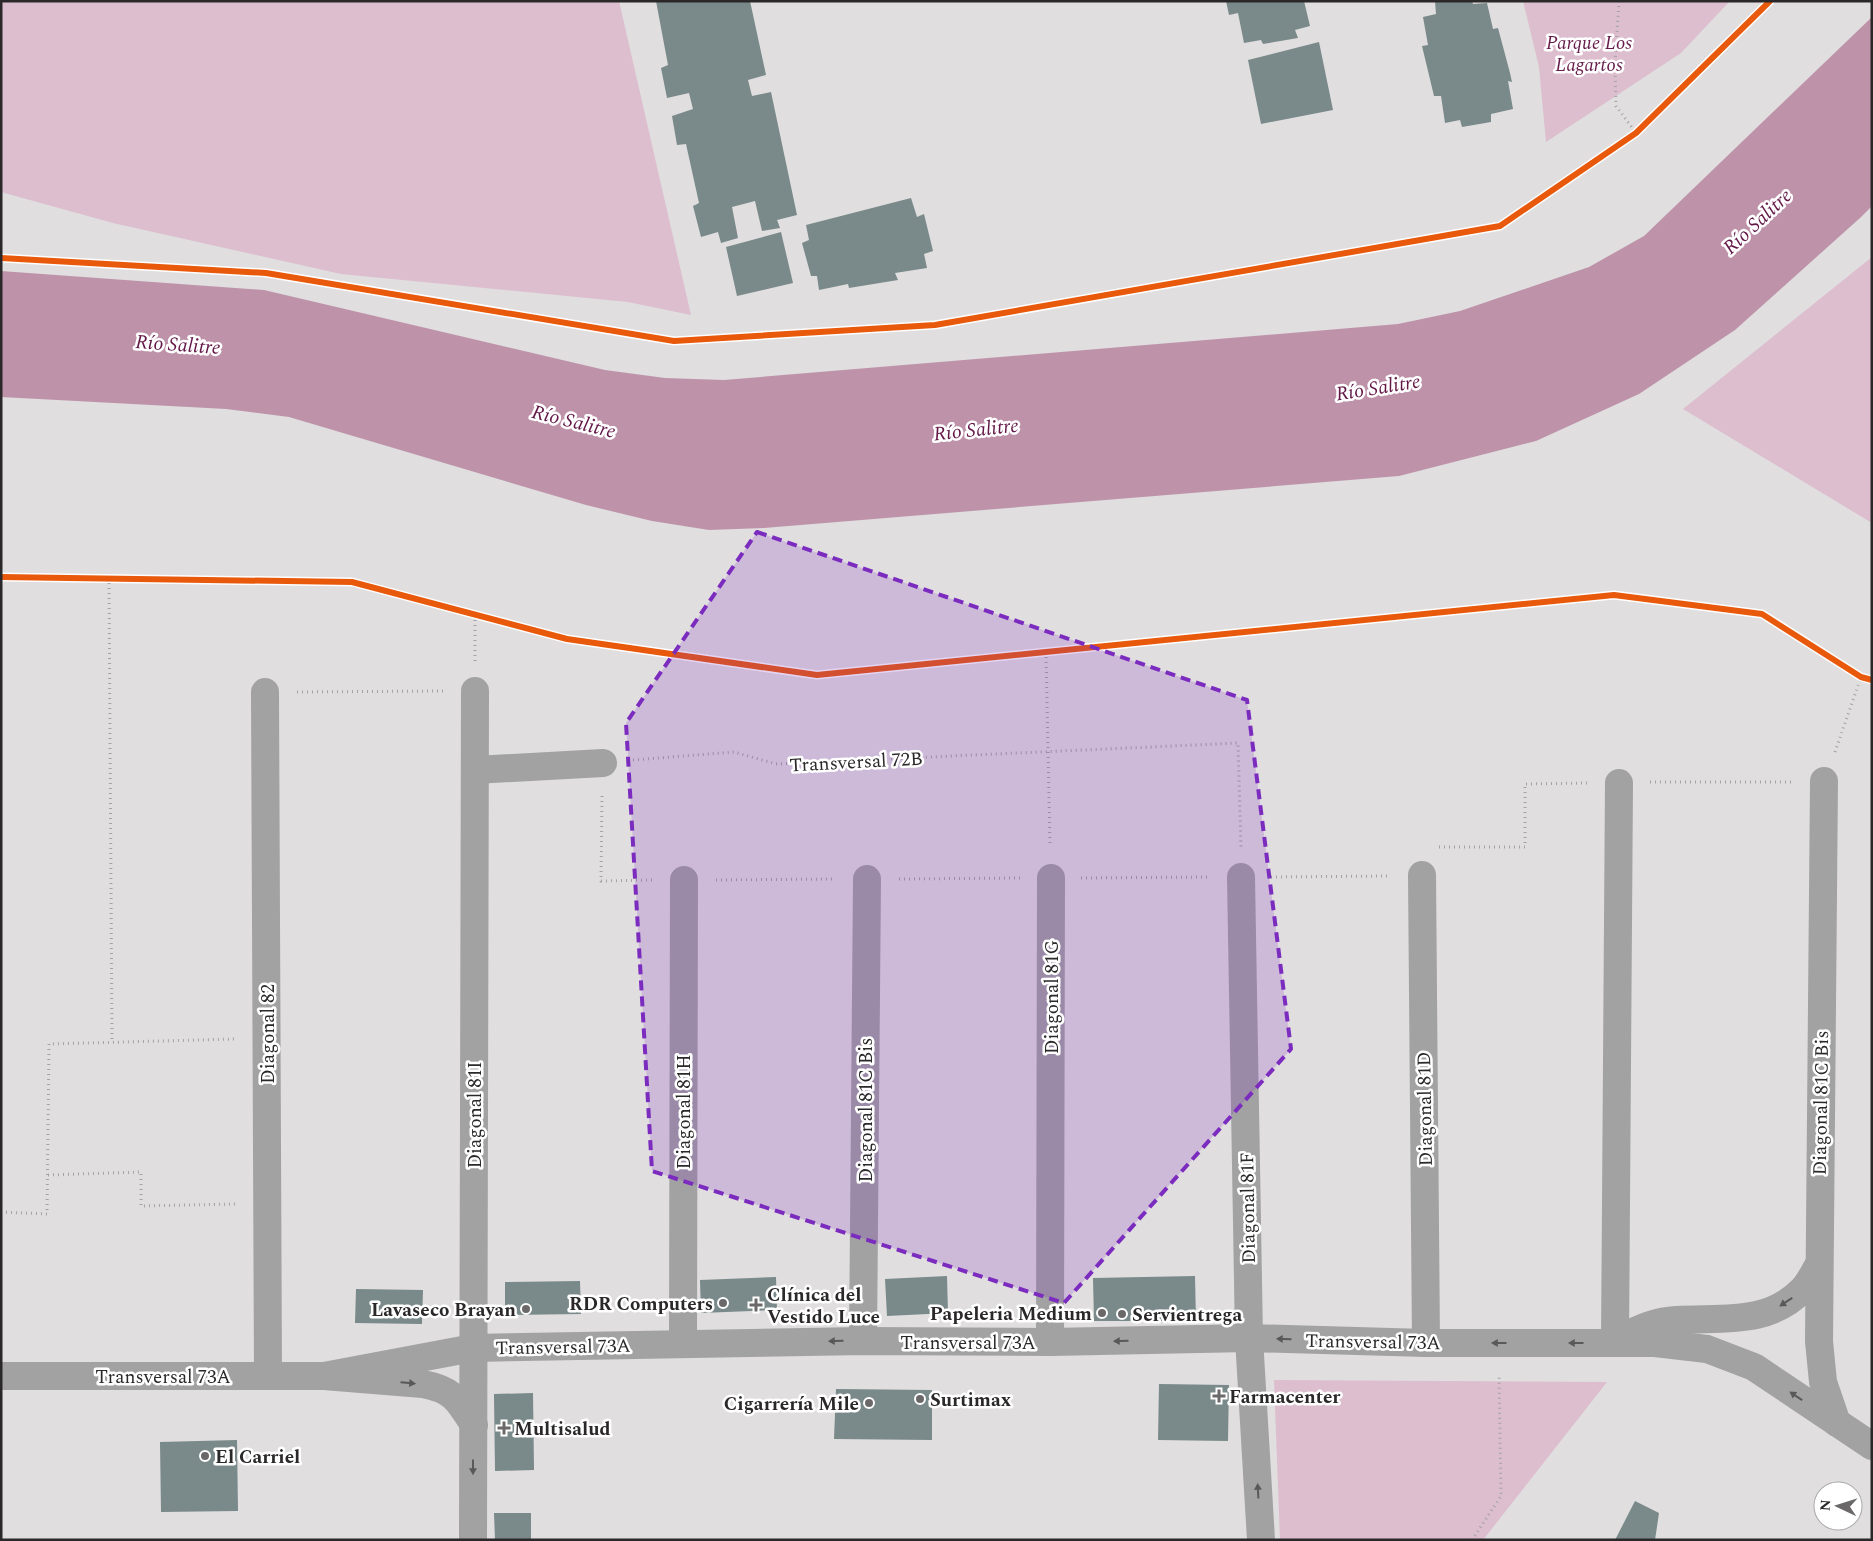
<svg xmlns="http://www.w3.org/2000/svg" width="1873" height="1541" viewBox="0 0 1873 1541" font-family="Spectral,serif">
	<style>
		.green { fill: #ddbece }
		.water { fill: #be93aa }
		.building { fill: #7a8989 }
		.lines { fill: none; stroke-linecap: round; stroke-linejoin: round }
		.path { stroke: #a4a2a4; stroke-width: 3; stroke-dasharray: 1 4; stroke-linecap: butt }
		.minor { stroke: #a2a2a2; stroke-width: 28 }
		.cycleway-casing { stroke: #fff; stroke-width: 9 }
		.cycleway { stroke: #e8590c; stroke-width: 6 }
		.oneway { fill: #5a5959 }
		.marked { fill: #7b2cbf; fill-opacity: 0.2; stroke: #7b2cbf; stroke-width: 4; stroke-dasharray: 10 6; stroke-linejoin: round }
		.poi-dot { fill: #6a6869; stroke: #fff; stroke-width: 2 }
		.labels { text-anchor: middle; stroke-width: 5; stroke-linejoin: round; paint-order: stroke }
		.park-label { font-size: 19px; font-style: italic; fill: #651a49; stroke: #fff }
		.street-label { font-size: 19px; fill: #2a2829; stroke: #fff }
		.poi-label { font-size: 19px; font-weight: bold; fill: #2a2829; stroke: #fff; text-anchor: start }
		.water-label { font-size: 20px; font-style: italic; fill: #621747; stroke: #fff }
	</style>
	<rect width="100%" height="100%" fill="#e0dedf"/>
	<g class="green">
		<path d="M1 1H619L691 315 628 302 341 274 113 223 1 192Z"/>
		<path d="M1523 1H1730L1681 53 1546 142 1539 67Z"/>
		<path d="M1872 257V523L1683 409Z"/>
		<path d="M1274 1380 1607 1382 1483 1540H1280Z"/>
	</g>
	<path class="water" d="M1872 17V206L1860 218 1735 330 1639 394 1536 441 1399 476 764 528 709 530 652 521 586 505 289 417 226 409 1 397V271L264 290 605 370 665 378 724 380 1398 324 1460 311 1589 267 1644 236Z"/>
	<g class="building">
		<path d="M656 1H750L766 75 748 80 752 96 771 92 797 215 777 220 780 228 762 231 755 201 732 207 738 238 721 243 718 232 701 237 693 206 699 203 686 144 677 145 672 116 693 109 689 93 667 98 661 68 668 65Z"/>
		<path d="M1226 1H1304L1310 26 1295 30 1298 38 1263 44 1261 40 1244 43 1238 13 1229 15Z"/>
		<path d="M1435 1H1472L1473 4 1487 3 1493 29 1498 28 1510 73 1512 82 1508 81 1513 109 1491 114V122L1462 127 1460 120 1445 123 1441 96H1434L1422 46 1428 45 1423 17 1436 14Z"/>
		<path d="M1319 42 1333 110 1261 124 1248 60Z"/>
		<path d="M911 198 917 217 924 214 933 251 924 254 927 268 895 273 898 280 849 288 848 284 819 290 817 276H811L802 243 809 240 806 225Z"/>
		<path d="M781 232 793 283 737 296 726 247Z"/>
		<path d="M947 1276 948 1313 887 1316 885 1279Z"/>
		<path d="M1195 1276 1196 1321H1094L1093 1278Z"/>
		<path d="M776 1277 777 1310 701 1313 700 1280Z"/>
		<path d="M580 1281 581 1314 505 1315V1282Z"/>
		<path d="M356 1289 423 1290 422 1324 355 1323Z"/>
		<path d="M1159 1384 1229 1385 1228 1441 1158 1440Z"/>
		<path d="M836 1389 932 1390V1440L834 1439Z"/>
		<path d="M533 1393 534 1470 495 1471 494 1394Z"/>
		<path d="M237 1440 238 1511 161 1512 160 1442Z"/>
		<path d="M1635 1501 1659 1513 1655 1540H1615Z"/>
		<path d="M494 1513H531V1540H495Z"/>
	</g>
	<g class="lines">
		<g class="path">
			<path d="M1619 1 1615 63 1616 106 1636 133"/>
			<path d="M1 258 266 273 674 341 935 325 1500 226 1636 133 1770 1"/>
			<path d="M109 578 112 1042"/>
			<path d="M1046 652 1050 847"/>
			<path d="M475 661V615"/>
			<path d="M297 692 444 691"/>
			<path d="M1835 752 1861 677"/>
			<path d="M633 760 734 752 776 764 1238 743 1241 847"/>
			<path d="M1650 782H1792"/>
			<path d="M602 796 601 881 652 880"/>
			<path d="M1439 847H1525V784L1587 783"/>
			<path d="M1271 877 1390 876"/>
			<path d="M1081 878 1210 877"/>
			<path d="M899 879 1020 878"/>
			<path d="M716 880 835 879"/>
			<path d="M48 1175 141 1172V1206L235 1204"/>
			<path d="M1 1212 47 1214 49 1044 236 1039"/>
			<path d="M1472 1540 1501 1496 1499 1374"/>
		</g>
		<g class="minor">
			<path d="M265 692 268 1376"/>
			<path d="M475 770 603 763"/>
			<path d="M1824 781 1819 1341 1823 1382 1837 1423"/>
			<path d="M1422 875 1426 1343"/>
			<path d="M1241 877 1249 1338 1261 1540"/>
			<path d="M1622 1338C1639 1328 1657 1321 1676 1320 1722 1317 1768 1326 1803 1289 1809 1283 1813 1274 1818 1266"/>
			<path d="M863 1341 867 879"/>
			<path d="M1050 1342 1051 878"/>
			<path d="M1615 1343 1619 783"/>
			<path d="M683 1344 684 880"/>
			<path d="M1 1376H324L423 1384C454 1390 458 1400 474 1425"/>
			<path d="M324 1376 473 1348 863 1341 1050 1342 1249 1338 1426 1343H1655L1707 1349 1754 1367 1872 1446"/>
			<path d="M473 1540 475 691"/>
		</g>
		<defs>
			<g id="cycleway">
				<path d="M1 258 266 273 674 341 935 325 1500 226 1636 133 1770 1"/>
				<path d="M1 577 352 582 567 639 817 675 1614 595 1762 614 1861 677 1872 680"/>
			</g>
		</defs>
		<use href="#cycleway" class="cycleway-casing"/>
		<use href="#cycleway" class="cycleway"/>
	</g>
	<defs><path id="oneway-solid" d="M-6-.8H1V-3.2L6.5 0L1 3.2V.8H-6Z" transform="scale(1.25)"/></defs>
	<g class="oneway">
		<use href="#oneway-solid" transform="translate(1786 1302) rotate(147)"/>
		<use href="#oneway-solid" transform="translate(1284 1339) rotate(-179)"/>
		<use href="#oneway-solid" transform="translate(836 1341) rotate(179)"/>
		<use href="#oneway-solid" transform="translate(1121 1341) rotate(179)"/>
		<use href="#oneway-solid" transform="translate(1499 1343) rotate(-180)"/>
		<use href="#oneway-solid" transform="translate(1576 1343) rotate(180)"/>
		<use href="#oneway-solid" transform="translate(408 1383) rotate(5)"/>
		<use href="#oneway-solid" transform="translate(1796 1396) rotate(-146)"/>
		<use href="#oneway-solid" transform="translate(473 1467) rotate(90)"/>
		<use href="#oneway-solid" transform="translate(1258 1491) rotate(-93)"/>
	</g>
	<path class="marked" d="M757 532 1247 700 1291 1049 1064 1303 652 1171 626 723Z"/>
	<g class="poi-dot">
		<circle cx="723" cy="1303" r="5"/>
		<path d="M753.5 1297.5h5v5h5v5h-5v5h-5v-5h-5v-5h5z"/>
		<circle cx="526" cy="1309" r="5"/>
		<circle cx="1102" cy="1313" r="5"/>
		<circle cx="1122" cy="1314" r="5"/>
		<path d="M1216.5 1388.5h5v5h5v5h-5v5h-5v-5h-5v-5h5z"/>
		<circle cx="920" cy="1399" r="5"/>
		<circle cx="869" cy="1403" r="5"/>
		<path d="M501.5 1420.5h5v5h5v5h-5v5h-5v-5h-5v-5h5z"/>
		<circle cx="205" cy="1456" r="5"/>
	</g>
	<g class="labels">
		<g class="park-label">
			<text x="1589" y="49">Parque Los<tspan x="1589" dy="22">Lagartos</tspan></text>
		</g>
		<g class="street-label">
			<text transform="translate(856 761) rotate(-3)" y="7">Transversal 72B</text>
			<text transform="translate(1051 997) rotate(-90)" y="7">Diagonal 81G</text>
			<text transform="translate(267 1034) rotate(-90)" y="7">Diagonal 82</text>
			<text transform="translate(1820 1103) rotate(-89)" y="7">Diagonal 81C Bis</text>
			<text transform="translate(1424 1109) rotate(-91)" y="7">Diagonal 81D</text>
			<text transform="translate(865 1110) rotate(-90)" y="7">Diagonal 81C Bis</text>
			<text transform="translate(683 1112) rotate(-90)" y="7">Diagonal 81H</text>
			<text transform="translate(474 1115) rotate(-90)" y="7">Diagonal 81I</text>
			<text transform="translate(1247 1208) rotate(-91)" y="7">Diagonal 81F</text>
			<text transform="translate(1373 1341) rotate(1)" y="7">Transversal 73A</text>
			<text x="968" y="1349">Transversal 73A</text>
			<text transform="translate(563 1346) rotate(-1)" y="7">Transversal 73A</text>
			<text x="163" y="1383">Transversal 73A</text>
		</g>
		<g class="poi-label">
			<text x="767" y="1301">Clínica del<tspan x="767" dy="22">Vestido Luce</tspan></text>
			<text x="713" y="1310" text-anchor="end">RDR Computers</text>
			<text x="516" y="1316" text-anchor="end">Lavaseco Brayan</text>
			<text x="1092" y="1320" text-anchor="end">Papeleria Medium</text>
			<text x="1132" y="1321">Servientrega</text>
			<text x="1229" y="1403">Farmacenter</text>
			<text x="930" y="1406">Surtimax</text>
			<text x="859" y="1410" text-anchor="end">Cigarrería Mile</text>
			<text x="514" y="1435">Multisalud</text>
			<text x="215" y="1463">El Carriel</text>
		</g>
		<g class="water-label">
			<text transform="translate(1757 221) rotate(-43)" y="7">Río Salitre</text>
			<text transform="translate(178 344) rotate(4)" y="7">Río Salitre</text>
			<text transform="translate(1378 387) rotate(-9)" y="7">Río Salitre</text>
			<text transform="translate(574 421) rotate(14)" y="7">Río Salitre</text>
			<text transform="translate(976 429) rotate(-6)" y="7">Río Salitre</text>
		</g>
	</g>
	<rect width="1873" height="1541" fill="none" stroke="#2a2829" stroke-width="5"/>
	<g transform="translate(1838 1506) rotate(274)"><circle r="24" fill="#ffffff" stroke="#aaa9a9"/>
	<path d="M0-4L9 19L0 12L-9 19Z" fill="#6a6869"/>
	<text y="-8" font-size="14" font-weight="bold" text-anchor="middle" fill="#2a2829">N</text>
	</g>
</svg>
